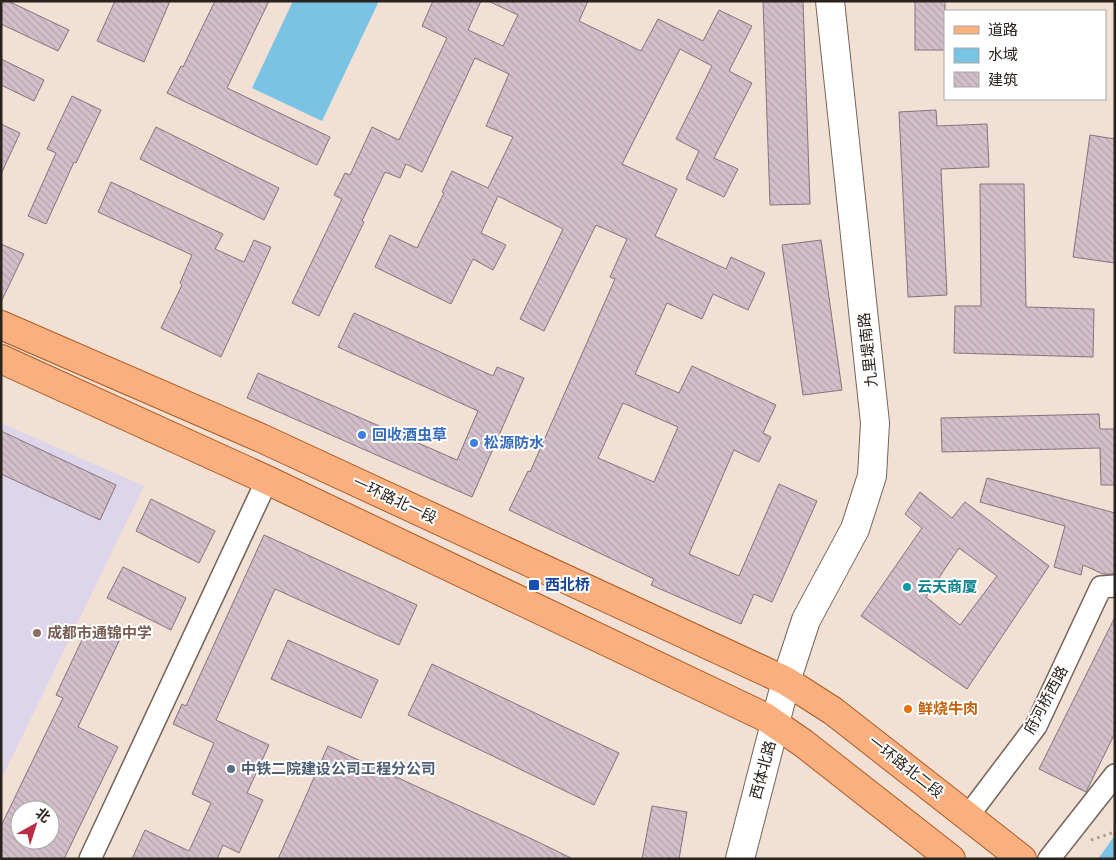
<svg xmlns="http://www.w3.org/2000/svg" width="1116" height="860" viewBox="0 0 1116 860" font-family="Merriweather,'Noto Sans SC',serif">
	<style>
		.education { fill: #ddd6eb }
		.water { fill: #79c3e4 }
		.building { fill: url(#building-back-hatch); stroke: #85737d; fill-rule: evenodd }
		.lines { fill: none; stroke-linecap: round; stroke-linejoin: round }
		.street-casing { stroke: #746559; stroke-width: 24 }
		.secondary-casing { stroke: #746559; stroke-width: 30 }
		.primary-casing { stroke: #ae5b24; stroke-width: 30 }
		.path { stroke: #aa9d93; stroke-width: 3; stroke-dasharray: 2.5 4; stroke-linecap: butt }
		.street { stroke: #fff; stroke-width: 21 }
		.secondary { stroke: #fff; stroke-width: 28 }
		.primary { stroke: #f9af7e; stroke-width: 28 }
		.shop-dot { fill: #3f7fe0; stroke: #fff; stroke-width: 2 }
		.transit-dot { fill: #1a4fb4; stroke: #fff; stroke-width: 2 }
		.culture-dot { fill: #0f9aa8; stroke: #fff; stroke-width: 2 }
		.education-dot { fill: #8d6e63; stroke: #fff; stroke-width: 2 }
		.food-dot { fill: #e8710a; stroke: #fff; stroke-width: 2 }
		.service-dot { fill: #5c6f8a; stroke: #fff; stroke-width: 2 }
		.labels { text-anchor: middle; stroke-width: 4; stroke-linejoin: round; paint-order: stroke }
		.street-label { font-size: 15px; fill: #29231e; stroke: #fff }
		.shop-label { font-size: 15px; font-weight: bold; fill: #366cbe; stroke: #fff; text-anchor: start }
		.transit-label { font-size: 15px; font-weight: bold; fill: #164399; stroke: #fff; text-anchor: start }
		.culture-label { font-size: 15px; font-weight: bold; fill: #0d838f; stroke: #fff; text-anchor: start }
		.education-label { font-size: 15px; font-weight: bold; fill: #785e54; stroke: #fff; text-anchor: start }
		.food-label { font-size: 15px; font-weight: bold; fill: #c56008; stroke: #fff; text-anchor: start }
		.service-label { font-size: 15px; font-weight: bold; fill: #4e5e75; stroke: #fff; text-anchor: start }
	</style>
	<defs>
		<pattern id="building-back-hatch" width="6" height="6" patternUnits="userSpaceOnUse" patternTransform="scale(1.25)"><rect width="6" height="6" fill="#d2bfca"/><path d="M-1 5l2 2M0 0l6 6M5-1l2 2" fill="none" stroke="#b4a4ad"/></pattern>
	</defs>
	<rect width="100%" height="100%" fill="#f1e0d3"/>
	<path class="education" d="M1 423 144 486 1 780Z"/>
	<g class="water">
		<path d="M293 1H379L322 121 252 88Z"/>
		<path d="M1115 835V859H1098Z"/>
	</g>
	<g class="building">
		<path d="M1 1H8L69 30 58 51 1 24Z"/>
		<path d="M115 1H170L144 62 97 41Z"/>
		<path d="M215 1H269L227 88 330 137 317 165 167 93 181 66 183 67Z"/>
		<path d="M433 1H481L468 30 503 46 518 15 488 1H588L579 21 641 51 658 19 703 41 719 10 752 26 729 71 752 83 714 158 738 169 724 197 686 179 699 151 676 139 712 66 680 49 622 164 677 189 655 236 726 269 731 257 765 273 748 310 713 294 702 319 667 303 635 374 679 393 692 366 776 405 763 433 771 437 759 462 734 450 689 554 739 576 779 484 817 501 772 602 754 594 741 624 651 585 654 579 509 510 528 471 530 472 615 279 610 277 627 239 596 225 544 331 520 319 563 229 498 196 481 233 506 245 493 270 473 259 451 304 375 267 390 235 417 248 444 193 442 192 452 171 488 188 513 137 486 126 509 74 475 58 422 172 406 164 400 178 385 172 362 221 364 222 319 316 292 303 342 199 334 195 345 173 350 175 372 127 399 140 447 38 422 26ZM623 403 678 427 654 482 598 458Z"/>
		<path d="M763 1H803L810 204 770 205Z"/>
		<rect x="915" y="1" width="30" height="49"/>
		<path d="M1 59 44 80 34 101 1 85Z"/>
		<path d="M72 96 101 110 76 163 74 162 46 224 28 216 56 153 47 149Z"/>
		<path d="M936 110 937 126 987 124 989 167 941 169 947 295 908 297 899 112Z"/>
		<path d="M1 124 20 133 1 174Z"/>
		<path d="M156 127 279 188 264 220 140 159Z"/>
		<path d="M1090 135 1115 139V263L1073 257Z"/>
		<path d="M111 182 223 234 215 249 244 262 254 240 271 247 221 357 161 328 182 285 180 283 192 255 98 212Z"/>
		<path d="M980 184H1024L1026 307 1094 309 1093 357 954 353 955 306H981Z"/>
		<path d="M821 240 842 390 803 395 782 245Z"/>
		<path d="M1 244 24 254 1 302Z"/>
		<path d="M354 313 493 376 497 367 524 378 472 497 247 398 258 373 457 460 478 411 338 347Z"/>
		<path d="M1099 414 1100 429H1115V485H1101L1100 448 942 452 941 418Z"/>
		<path d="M1 431 116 485 100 520 1 474Z"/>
		<path d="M987 478 1115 513V574H1103L1083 565 1081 575 1054 567 1065 526 980 502Z"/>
		<path d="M920 492 952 518 965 502 1049 566 967 689 861 616 922 528 905 514ZM959 548 997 576 960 625 926 597Z"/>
		<path d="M151 499 215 531 199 563 136 531Z"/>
		<path d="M264 535 417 605 399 645 275 589 216 720 269 745 247 793 263 800 239 853 223 845 217 859H132L145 830 189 851 211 803 192 794 214 743 173 724 182 704 186 706Z"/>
		<path d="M123 567 186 598 171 630 107 598Z"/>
		<path d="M1115 617V733L1086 792 1039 769Z"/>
		<path d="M89 625 120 639 78 727 118 747 64 859H1V826L63 698 56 695ZM20 810H50V840H20Z"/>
		<path d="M288 640 378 680 361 718 271 679Z"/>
		<path d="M432 664 619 753 594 805 408 715Z"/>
		<path d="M328 746 532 839 573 859H278Z"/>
		<path d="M652 806 687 812 679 859H642Z"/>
	</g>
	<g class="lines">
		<defs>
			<g id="street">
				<path d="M968 816 1036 726 1101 587 1115 586"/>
				<path d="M90 859 267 480"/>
				<path d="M1049 859 1115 775"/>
			</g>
			<path id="secondary" d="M740 859 786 681 806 620 855 529 872 476 875 423 830 1"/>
			<g id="primary">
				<path d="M1 325 261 438 786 681 833 711 1022 859"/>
				<path d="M1 359 267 480 765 717 803 743 951 859"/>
			</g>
		</defs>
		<use href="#street" class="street-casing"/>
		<use href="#secondary" class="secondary-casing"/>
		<use href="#primary" class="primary-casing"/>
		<path class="path" d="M1091 840 1112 833 1115 829"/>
		<use href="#street" class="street"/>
		<use href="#secondary" class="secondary"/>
		<use href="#primary" class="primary"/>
	</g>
	<g class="shop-dot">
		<circle cx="362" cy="435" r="5"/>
		<circle cx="474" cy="443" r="5"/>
	</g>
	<rect class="transit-dot" x="528" y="579" width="12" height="12" rx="2.5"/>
	<circle class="culture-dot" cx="907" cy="587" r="5"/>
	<circle class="education-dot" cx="37" cy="633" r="5"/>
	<circle class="food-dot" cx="908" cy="709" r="5"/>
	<circle class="service-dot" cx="231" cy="769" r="5"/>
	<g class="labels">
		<g class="street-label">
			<text transform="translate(868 350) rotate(-96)" y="5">九里堤南路</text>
			<text transform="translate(395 500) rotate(25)" y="5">一环路北一段</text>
			<text transform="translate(1046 700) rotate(-62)" y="5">府河桥西路</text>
			<text transform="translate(906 767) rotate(38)" y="5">一环路北二段</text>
			<text transform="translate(763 770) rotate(-75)" y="5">西体北路</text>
		</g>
		<g class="shop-label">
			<text x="372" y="440">回收酒虫草</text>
			<text x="484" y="448">松源防水</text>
		</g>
		<g class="transit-label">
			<text x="545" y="590">西北桥</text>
		</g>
		<g class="culture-label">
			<text x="917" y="592">云天商厦</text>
		</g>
		<g class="education-label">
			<text x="47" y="638">成都市通锦中学</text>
		</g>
		<g class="food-label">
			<text x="918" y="714">鲜烧牛肉</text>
		</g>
		<g class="service-label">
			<text x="241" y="774">中铁二院建设公司工程分公司</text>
		</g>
	</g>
	<rect width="1116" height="860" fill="none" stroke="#29231e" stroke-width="5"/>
	<rect x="944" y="10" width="162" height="90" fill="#ffffff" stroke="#a9a7a5"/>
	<rect x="954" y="26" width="25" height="8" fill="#f9af7e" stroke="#a9a7a5"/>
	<text x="988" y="35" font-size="15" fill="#29231e">道路</text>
	<rect x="954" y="48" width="25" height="15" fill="#79c3e4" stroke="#a9a7a5"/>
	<text x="988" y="60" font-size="15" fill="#29231e">水域</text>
	<rect x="954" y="72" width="25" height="15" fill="url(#building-back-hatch)" stroke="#a9a7a5"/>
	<text x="988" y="85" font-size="15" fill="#29231e">建筑</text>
	<g transform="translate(35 825) rotate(39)"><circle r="24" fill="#ffffff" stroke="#a9a7a5"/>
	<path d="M0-4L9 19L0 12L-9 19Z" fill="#bd2c46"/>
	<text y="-8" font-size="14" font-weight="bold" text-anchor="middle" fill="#29231e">北</text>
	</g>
</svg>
